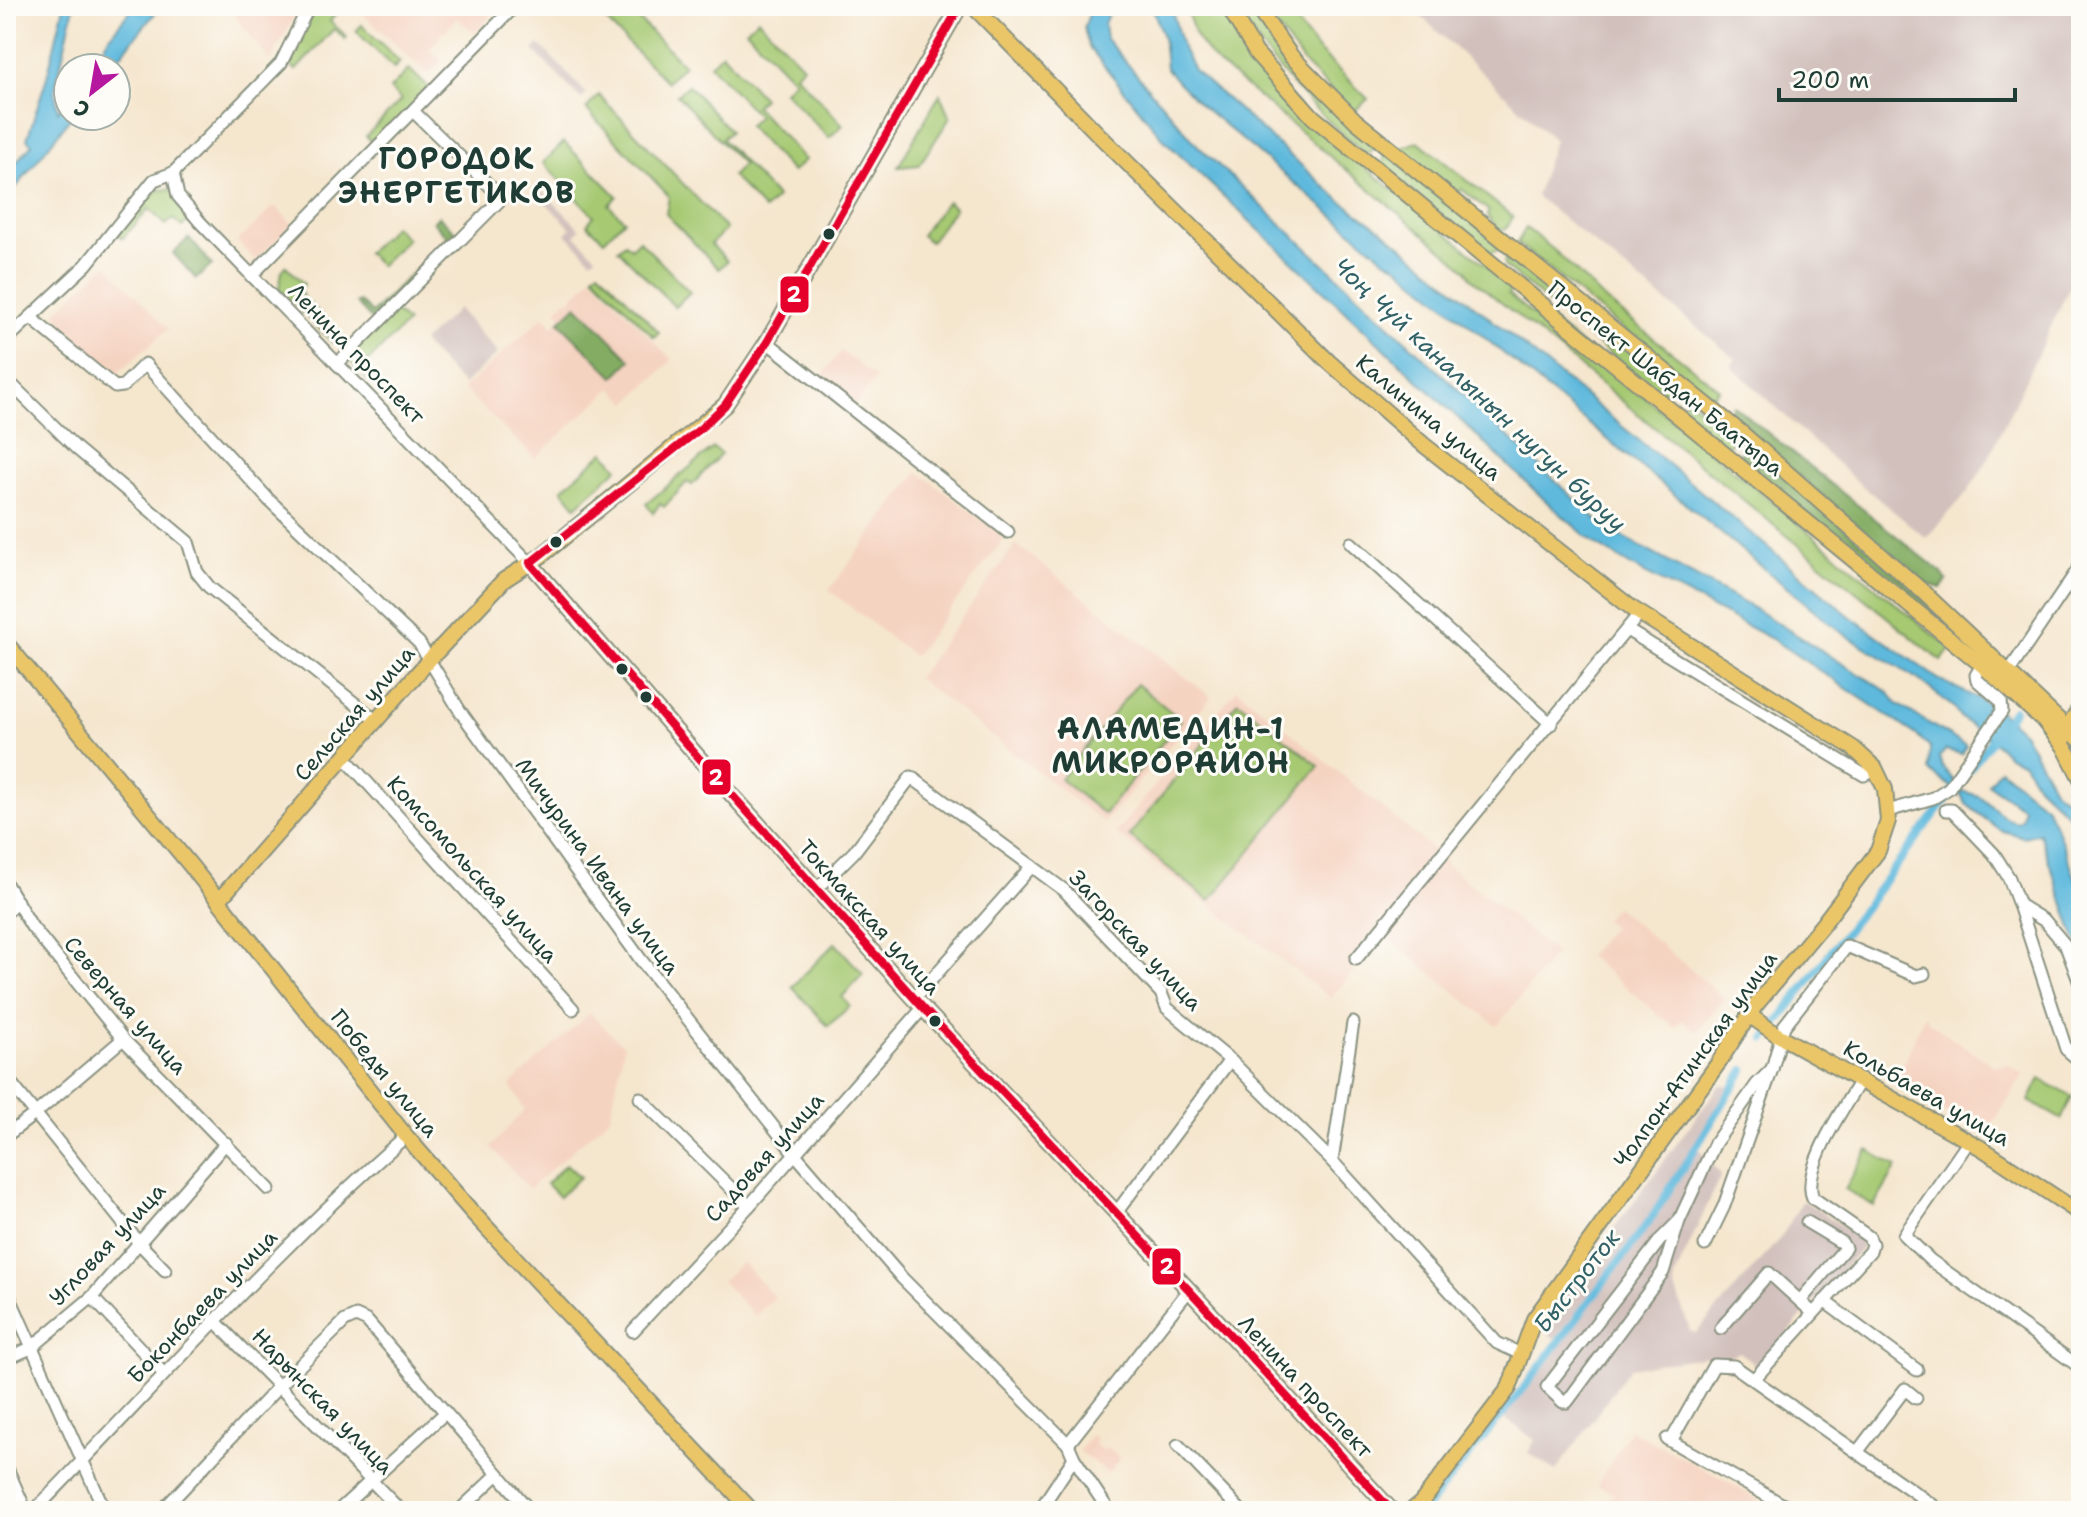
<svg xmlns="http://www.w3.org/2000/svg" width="2087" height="1517" viewBox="0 0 2087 1517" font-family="'Shantell Sans',sans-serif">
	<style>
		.built { fill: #f5d3c1 }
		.industrial { fill: #d1c0bc }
		.green { fill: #a6c972; stroke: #628353; stroke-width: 2 }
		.forest { fill: #84ad64; stroke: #52754c; stroke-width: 2 }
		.water { fill: #5fb9dd; stroke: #3f7b88; stroke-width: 2 }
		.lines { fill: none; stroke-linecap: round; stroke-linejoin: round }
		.canal { stroke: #5fb9dd; stroke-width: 8 }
		.minor-casing { stroke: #8a9281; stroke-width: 15 }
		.major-casing { stroke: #8a9281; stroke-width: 18 }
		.minor { stroke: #fff; stroke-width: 11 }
		.major { stroke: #ebc669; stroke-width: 14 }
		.bus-1-casing { stroke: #fdfcf7; stroke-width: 14 }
		.bus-1 { stroke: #e4002b; stroke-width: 8 }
		.bus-dot { fill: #1f3d34; stroke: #fdfcf7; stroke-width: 3 }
		.labels { text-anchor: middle; stroke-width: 6; stroke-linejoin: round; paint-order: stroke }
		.street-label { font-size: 22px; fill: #1f3d34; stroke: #fdfcf7 }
		.water-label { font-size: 24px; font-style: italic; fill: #326267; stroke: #fdfcf7 }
		.district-label { font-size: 30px; font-weight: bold; letter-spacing: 2px; fill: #1f3d34; stroke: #fdfcf7 }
		.line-badge { stroke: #fdfcf7; stroke-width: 3 }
		.badge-label { font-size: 22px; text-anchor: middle; font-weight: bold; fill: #fff }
	</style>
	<rect width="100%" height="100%" fill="#fdfcf7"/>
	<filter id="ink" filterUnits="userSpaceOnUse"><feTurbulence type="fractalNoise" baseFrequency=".0125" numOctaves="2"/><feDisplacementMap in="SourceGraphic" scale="16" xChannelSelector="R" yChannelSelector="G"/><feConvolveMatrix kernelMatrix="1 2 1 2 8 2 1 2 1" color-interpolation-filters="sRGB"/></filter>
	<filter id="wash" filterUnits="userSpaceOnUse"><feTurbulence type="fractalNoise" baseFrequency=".006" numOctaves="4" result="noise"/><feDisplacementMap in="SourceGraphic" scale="32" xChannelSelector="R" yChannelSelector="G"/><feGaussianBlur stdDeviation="1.8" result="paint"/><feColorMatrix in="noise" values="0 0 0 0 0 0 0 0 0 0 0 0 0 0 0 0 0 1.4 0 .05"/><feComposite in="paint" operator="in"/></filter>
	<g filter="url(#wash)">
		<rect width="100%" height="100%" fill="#f5e6ce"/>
		<g class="built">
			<path d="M227 6H300L270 61Z"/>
			<path d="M354 6H500L475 33 457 18 429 49 442 61 428 74Z"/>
			<path d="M275 206 292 224 255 260 237 241Z"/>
			<path d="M106 264 168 329 113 377 55 313Z"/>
			<path d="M592 277 672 360 628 403 612 388 535 458 463 389 544 316 553 326 562 317 556 309 566 300 569 301Z"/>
			<path d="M841 351 876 378 855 405 820 378Z"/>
			<path d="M918 472 1005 538 914 656 829 590Z"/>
			<path d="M1016 544 1211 697 1104 823 917 678Z"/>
			<path d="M1237 689 1446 860 1444 863 1556 953 1497 1026 1384 935 1331 998 1115 833Z"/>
			<path d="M1615 907 1725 998 1696 1032 1682 1020 1675 1028 1588 956 1612 927 1604 920Z"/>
			<path d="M590 1013 624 1046 610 1117 529 1189 491 1147 525 1109 510 1085Z"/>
			<path d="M1924 1015 1929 1022 1994 1066 2007 1064 2023 1074 1989 1131 1963 1122 1896 1082Z"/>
			<path d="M742 1262 775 1297 755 1316 721 1281Z"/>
			<path d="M1630 1430 1723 1479 1777 1511H1594L1615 1494 1597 1485Z"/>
			<path d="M1091 1435 1096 1439 1093 1443 1103 1451 1106 1448 1120 1458 1108 1473 1079 1451Z"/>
		</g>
		<g class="industrial">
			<path d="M1410 6H2081V263L1986 463 1967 493 1926 538 1855 480 1731 366 1736 359 1536 196 1554 140Z"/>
			<path d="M539 44 587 94 581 99 533 50Z"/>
			<path d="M537 185 580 229 575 235 596 256 592 260 566 234 571 228 533 190Z"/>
			<path d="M458 309 498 353 463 385 422 342Z"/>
			<path d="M1720 1085 1729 1087 1652 1213 1555 1339 1541 1327Z"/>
			<path d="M1699 1149 1721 1175 1676 1274 1674 1285 1690 1331 1696 1333 1782 1236 1803 1200 1860 1238 1862 1248 1757 1367 1740 1352 1720 1361 1710 1356 1630 1368 1556 1471 1528 1453 1535 1440 1504 1418 1638 1242Z"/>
		</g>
		<g class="green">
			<path d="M313 6 342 7 330 21 347 37 345 39 334 29 296 70 286 61Z"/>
			<path d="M591 6H625L684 65 667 82Z"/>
			<path d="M1185 6H1221L1313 125 1497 274 1510 290 1508 294 1534 316 1537 314 1552 321 1951 649 1941 661 1471 278 1467 270 1214 60 1196 37Z"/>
			<path d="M1234 6H1249L1287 60 1310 86 1372 142 1374 147 1371 152 1365 153C1314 111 1268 63 1234 6Z"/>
			<path d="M1284 6 1317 49 1368 99 1357 109 1352 110 1307 67 1273 22V18Z"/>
			<path d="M758 19 803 66 795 74 843 125 829 138 784 91 794 80 746 30Z"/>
			<path d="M362 25 400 62 394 68 356 31Z"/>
			<path d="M722 53 763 98 755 106 805 160 792 172 748 126 758 116 710 65Z"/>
			<path d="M409 69 430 89 375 145 366 136 401 100 390 89Z"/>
			<path d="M688 85 730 131 722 139 777 198 764 210 732 176 743 165 677 95Z"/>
			<path d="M940 94 950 118 919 165 898 167Z"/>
			<path d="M599 95 726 229 711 244 727 261 719 269 666 214 669 196 586 109Z"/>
			<path d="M1418 141 1513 217 1505 230H1499L1487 215 1489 211 1461 189 1458 193 1444 185 1400 149Z"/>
			<path d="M564 142 617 196 609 205 624 220 604 240 587 224 594 216 543 163Z"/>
			<path d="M1385 156 1391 157 1498 244V250L1490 253 1381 166Z"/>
			<path d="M171 189 192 217 182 227 173 219 166 225 149 209 122 239 118 234 157 190Z"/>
			<path d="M947 201 955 208 930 242 921 235Z"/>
			<path d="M394 226 407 239 380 266 367 253Z"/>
			<path d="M1526 228 1555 251 1606 301 1719 389 1714 395 1698 391 1517 243Z"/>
			<path d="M639 240 690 292 675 307 618 249 625 243 631 248Z"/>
			<path d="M1512 254 1666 380 1669 387 1665 392H1656L1504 266 1505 258Z"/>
			<path d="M286 266 304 284 299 290 303 297 295 305 279 289 282 271Z"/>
			<path d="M599 270 659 332 654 337 594 275Z"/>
			<path d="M306 300 341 334 333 343 298 308Z"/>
			<path d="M394 310 407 323 364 365 374 375 368 381 346 358Z"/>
			<path d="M1688 399 1733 434 1731 443 1725 447 1680 410V404Z"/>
			<path d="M713 448 721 454 692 485 687 482 664 507 660 504 653 513 646 504Z"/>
			<path d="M604 452 618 468 576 506 562 489Z"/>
			<path d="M1137 684 1181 720 1104 814 1060 779Z"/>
			<path d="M1238 701 1319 766 1210 901 1129 836Z"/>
			<path d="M835 943 863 974 842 997 850 1006 828 1026 792 987Z"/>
			<path d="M2040 1079 2072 1097 2061 1119 2029 1101Z"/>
			<path d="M1868 1150 1897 1167 1874 1206 1845 1189Z"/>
			<path d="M566 1164 580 1177 559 1197 546 1184Z"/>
		</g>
		<g class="forest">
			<path d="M439 216 461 237 375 323 356 303 359 301 372 313 448 237 433 222Z"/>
			<path d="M189 238 212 265 196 279 173 253Z"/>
			<path d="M577 305 631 360 614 377 559 322Z"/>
			<path d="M1733 405 1941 572 1947 581 1941 588 1927 584 1733 420 1731 409Z"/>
			<path d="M1747 447 1752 449 1885 563 1973 646V649L1740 460 1741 450Z"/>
		</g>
		<g class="water">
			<path d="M64 6H74L55 91 58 111 68 101V116H72L6 200V174L32 144 27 139 47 77Z"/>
			<path d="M134 6H161L110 68H90L109 37Z"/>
			<path d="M1092 6H1111L1104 24 1106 39 1198 146 1606 528 1755 609 1888 692 1897 704 1966 746 1962 754 1945 750 1940 757 1942 766 1962 791 1979 796 2005 817 2016 822 2021 819 2023 808 1988 784 2000 769 2046 807 2057 829 2081 893V954L2039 833 2023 837 2000 830 1966 804 1960 793 1929 771 1930 748 1918 736 1772 639 1633 567 1595 544 1548 503 1165 141 1089 47 1084 28Z"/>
			<path d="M1152 6H1171L1182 47 1194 70 1340 200 1382 230 1674 469 1851 617 1938 679 1995 707 2023 732 2055 790 2081 810V827L2037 785 2024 763 2008 756 1999 746 1961 718 1953 707 1919 680 1842 633 1399 267 1386 260 1202 106 1179 83 1166 68 1163 37Z"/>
		</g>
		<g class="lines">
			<g class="canal">
				<path d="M1765 1039 2014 710"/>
				<path d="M1427 1507 1530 1380 1651 1219 1744 1070"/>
			</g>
		</g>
	</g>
	<g filter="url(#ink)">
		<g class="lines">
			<defs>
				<g id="minor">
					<path d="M173 173 281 63 309 6"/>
					<path d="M251 276 515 6"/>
					<path d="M31 318 115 387 123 386 145 364 269 500 419 643 460 711 641 960 795 1154 902 1278 1068 1444 1074 1458 1109 1511"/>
					<path d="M6 340 86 265 154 180 173 173 178 196 200 222 530 563"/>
					<path d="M767 342 1008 532"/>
					<path d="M337 364 502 198 413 111"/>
					<path d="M6 379 77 449 188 542 197 572 209 587 377 721"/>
					<path d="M1351 543 1551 724"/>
					<path d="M1627 630 1864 775 1875 768"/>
					<path d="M2008 673 2081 565"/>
					<path d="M344 757 573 1009"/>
					<path d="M1946 810H1952L1994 854 2009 878 2019 905 2045 921 2066 946 2081 986"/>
					<path d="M1888 811 1933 798 1949 788 2002 711 2001 701 1977 680 1976 675 1982 665"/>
					<path d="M6 884 32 927 123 1039 269 1189"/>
					<path d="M816 890 854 852 911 777 1064 890 1161 993 1167 1008 1230 1060 1332 1161 1497 1343 1521 1354"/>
					<path d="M2019 905 2066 1049 2081 1062"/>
					<path d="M6 913 17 901"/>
					<path d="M1356 959 1640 613"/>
					<path d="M914 999 1032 866"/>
					<path d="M6 1077 139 1243 165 1270"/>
					<path d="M640 1098 749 1206"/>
					<path d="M6 1136 36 1113 123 1039"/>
					<path d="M1969 1141 1904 1235 1930 1260 2081 1368"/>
					<path d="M1332 1161 1353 1023"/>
					<path d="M1116 1213 1230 1060"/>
					<path d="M1679 1221 1661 1239 1547 1387 1563 1402H1567L1573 1394 1663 1272 1679 1221 1715 1143 1757 1084 1772 1069"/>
					<path d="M1705 1245 1724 1206 1772 1069 1784 1026 1847 946 1916 976 1924 974"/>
					<path d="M6 1289 105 1511"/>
					<path d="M92 1297 164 1374"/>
					<path d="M1800 1301 1845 1248 1842 1243 1807 1222"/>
					<path d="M1824 1301 1917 1370"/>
					<path d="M214 1320 401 1511"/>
					<path d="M1721 1328 1769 1273 1812 1312"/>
					<path d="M633 1331 749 1206 923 1008"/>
					<path d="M6 1359 31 1348 92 1297 226 1143"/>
					<path d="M1755 1378 1870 1251 1872 1244 1869 1237 1813 1198C1800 1169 1846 1105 1861 1079"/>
					<path d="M1667 1439 1794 1511"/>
					<path d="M1671 1441 1714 1365 1734 1366 1941 1511"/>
					<path d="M1068 1444 1189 1290"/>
					<path d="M1178 1445 1241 1511"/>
					<path d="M1858 1451 1905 1389 1916 1398"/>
					<path d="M6 1466 26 1511"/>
					<path d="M34 1511C157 1385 273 1252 406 1136"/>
					<path d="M162 1511 280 1385 345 1321 356 1316 367 1321 530 1511"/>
					<path d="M338 1511 445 1413"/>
					<path d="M459 1511 498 1474"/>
					<path d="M1039 1511 1074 1458"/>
				</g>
				<g id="major">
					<path d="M973 6 1098 134 1329 362 1424 445 1633 609 1853 748 1875 768 1885 789 1888 821 1878 851 1823 924 1755 1006 1717 1065 1534 1319 1509 1388 1421 1503 1411 1511"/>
					<path d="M1228 6 1256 53 1313 117 1982 665 2043 720 2064 746 2081 779"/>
					<path d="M1256 6 1291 56 1356 121 1744 435 1921 590 2081 741"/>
					<path d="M530 563 699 758 923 1008 1189 1290 1392 1511"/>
					<path d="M6 643 191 866 406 1136 472 1212 752 1511"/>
					<path d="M2065 737 2067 728 2081 706"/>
					<path d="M219 900 430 659 504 580 541 556 725 405 767 342 960 6"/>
					<path d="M1749 1015 1776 1034 1983 1149 2081 1214"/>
				</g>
			</defs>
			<use href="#minor" class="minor-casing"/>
			<use href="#major" class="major-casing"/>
			<use href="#minor" class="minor"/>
			<use href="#major" class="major"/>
			<defs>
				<path id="bus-1" d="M960 6 767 342 725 405 700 429 530 563 699 758 923 1008 1189 1290 1392 1511"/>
			</defs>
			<use href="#bus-1" class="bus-1-casing"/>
			<use href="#bus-1" class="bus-1"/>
		</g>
	</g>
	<g class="bus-dot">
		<circle cx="829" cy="234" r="7"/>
		<circle cx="556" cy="542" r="7"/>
		<circle cx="622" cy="669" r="7"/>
		<circle cx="646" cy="697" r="7"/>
		<circle cx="935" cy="1021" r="7"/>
	</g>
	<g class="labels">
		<g class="street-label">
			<text transform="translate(357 353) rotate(46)" y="8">Ленина проспект</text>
			<text transform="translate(1666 378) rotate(39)" y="8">Проспект Шабдан Баатыра</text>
			<text transform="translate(1429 417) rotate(40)" y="8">Калинина улица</text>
			<text transform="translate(354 713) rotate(-49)" y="8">Сельская улица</text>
			<text transform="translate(598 866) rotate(54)" y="8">Мичурина Ивана улица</text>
			<text transform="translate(473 869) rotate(48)" y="8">Комсомольская улица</text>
			<text transform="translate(870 917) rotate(48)" y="8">Токмакская улица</text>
			<text transform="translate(1136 940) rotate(47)" y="8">Загорская улица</text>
			<text transform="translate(126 1005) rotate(49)" y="8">Северная улица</text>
			<text transform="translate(1695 1059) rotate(-54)" y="8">Чолпон-Атинская улица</text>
			<text transform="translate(385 1073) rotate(51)" y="8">Победы улица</text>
			<text transform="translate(1927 1093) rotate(30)" y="8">Кольбаева улица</text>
			<text transform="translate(764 1157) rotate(-48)" y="8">Садовая улица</text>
			<text transform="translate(107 1244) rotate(-47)" y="8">Угловая улица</text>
			<text transform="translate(202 1306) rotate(-46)" y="8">Боконбаева улица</text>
			<text transform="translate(1306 1386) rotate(47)" y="8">Ленина проспект</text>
			<text transform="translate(323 1401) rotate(46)" y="8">Нарынская улица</text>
		</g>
		<g class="water-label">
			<text transform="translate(1480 395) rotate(43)" y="8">Чоң Чүй каналынын нугун буруу</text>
			<text transform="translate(1577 1281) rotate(-52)" y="8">Быстроток</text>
		</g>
		<g class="district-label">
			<text x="457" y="169">ГОРОДОК<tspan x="457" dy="34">ЭНЕРГЕТИКОВ</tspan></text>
			<text x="1171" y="739">АЛАМЕДИН-1<tspan x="1171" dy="34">МИКРОРАЙОН</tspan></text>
		</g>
	</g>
	<g class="line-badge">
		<rect x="779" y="275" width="31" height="39" rx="8" fill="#e4002b"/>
		<rect x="701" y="758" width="31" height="38" rx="8" fill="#e4002b"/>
		<rect x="1151" y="1247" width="31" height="39" rx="8" fill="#e4002b"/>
	</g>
	<g class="badge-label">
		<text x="794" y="302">2</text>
		<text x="716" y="785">2</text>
		<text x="1167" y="1274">2</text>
	</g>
	<rect width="2087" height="1517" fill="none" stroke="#fdfcf7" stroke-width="32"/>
	<g transform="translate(92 92) rotate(211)"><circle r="38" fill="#fdfcf7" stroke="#a4b0a9" stroke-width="2"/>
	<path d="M0-6L14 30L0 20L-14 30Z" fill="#b5179e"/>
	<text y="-12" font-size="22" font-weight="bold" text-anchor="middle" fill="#1f3d34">С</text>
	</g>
	<path d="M1779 88v12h236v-12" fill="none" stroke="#1f3d34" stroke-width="4"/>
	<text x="1791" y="88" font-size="24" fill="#1f3d34" stroke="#fdfcf7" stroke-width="6" paint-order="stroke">200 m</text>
</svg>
